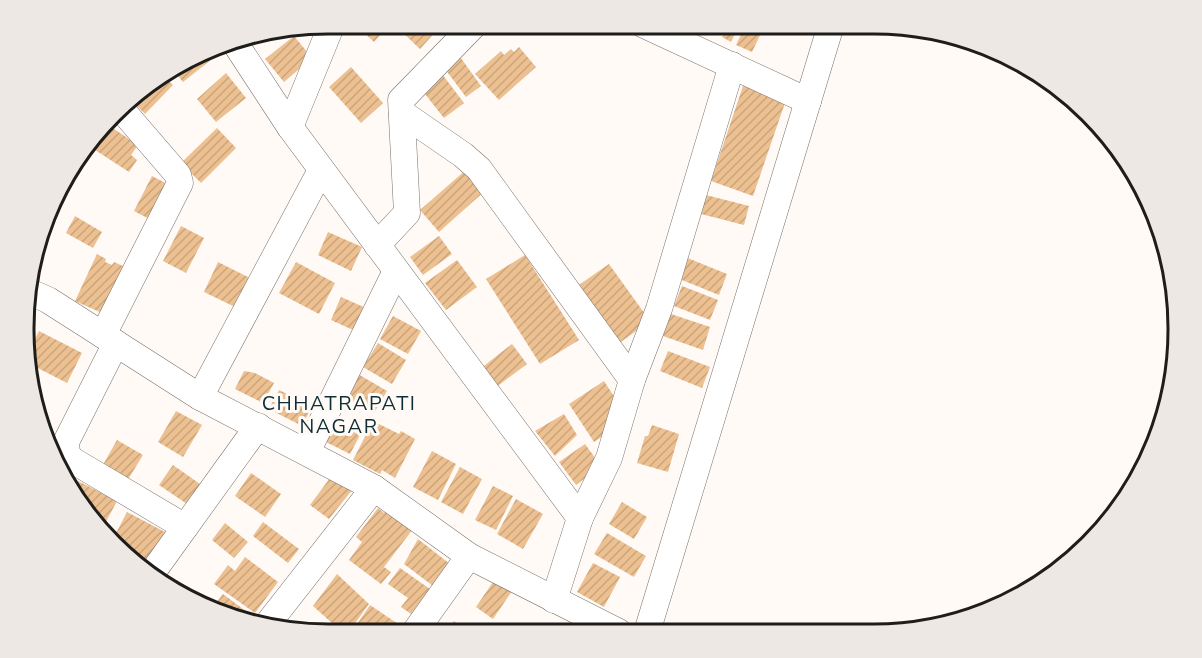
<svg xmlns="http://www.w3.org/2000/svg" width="1202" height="658" viewBox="0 0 1202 658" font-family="'Nunito Sans',sans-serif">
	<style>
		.building { fill: url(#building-hatch) }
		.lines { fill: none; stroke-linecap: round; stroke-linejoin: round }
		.minor-casing { stroke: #78716b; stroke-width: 27 }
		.minor { stroke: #fff; stroke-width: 26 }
		.labels { text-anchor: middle; stroke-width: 6; stroke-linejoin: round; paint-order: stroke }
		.neighbourhood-label { font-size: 20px; letter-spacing: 1.5px; fill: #0d2e36; stroke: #fffaf6 }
		.rim { fill: none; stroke: #1f1d1a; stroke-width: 3 }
	</style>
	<defs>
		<pattern id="building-hatch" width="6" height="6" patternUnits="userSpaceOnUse" patternTransform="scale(1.5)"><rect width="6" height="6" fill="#ecc091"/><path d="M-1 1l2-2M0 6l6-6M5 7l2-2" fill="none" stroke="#caa57c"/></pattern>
	</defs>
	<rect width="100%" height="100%" fill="#fffaf6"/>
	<g class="building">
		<path d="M355 24H390L374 42Z"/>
		<path d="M404 24H432L438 29 420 49 399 29Z"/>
		<path d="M703 24H740L731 42 722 37 725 32 719 29 716 34 708 30 709 28Z"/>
		<path d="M746 24 765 25 752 52 736 45Z"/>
		<path d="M785 25H803L799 32Z"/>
		<path d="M294 36 312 58 284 82 265 59Z"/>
		<path d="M519 47 536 67 499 100 475 74 501 51 504 55 511 49 514 52Z"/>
		<path d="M213 50 217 55 183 82 174 71Z"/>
		<path d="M458 54 481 86 466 97 442 65Z"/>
		<path d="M351 67 383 103 361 123 329 87Z"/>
		<path d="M226 73 246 98 216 122 197 99Z"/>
		<path d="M442 74 464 103 444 118 421 89Z"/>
		<path d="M164 76 173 85 145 114 131 100 144 87Z"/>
		<path d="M744 83 787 97 753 196 711 181Z"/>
		<path d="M108 125 138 145 131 155 137 160 129 172 92 148Z"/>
		<path d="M217 128 236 148 201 183 181 163Z"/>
		<path d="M467 169 486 190 439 232 420 210Z"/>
		<path d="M152 176 173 187 155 222 134 211Z"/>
		<path d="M706 195 749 206 744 225 701 214Z"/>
		<path d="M75 216 102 232 93 248 66 233Z"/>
		<path d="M181 226 204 238 186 273 163 261Z"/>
		<path d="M328 232 362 247 351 271 318 255Z"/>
		<path d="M439 236 452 254 423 275 410 257Z"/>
		<path d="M97 254 106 259 105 262 112 265 114 262 125 267 104 314 75 301Z"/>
		<path d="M525 255 579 340 540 364 486 279Z"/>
		<path d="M685 257 727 274 719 295 677 278Z"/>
		<path d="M457 260 477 287 446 310 425 283Z"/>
		<path d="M218 262 250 278 235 307 204 292Z"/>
		<path d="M296 262 335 283 319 314 279 293Z"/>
		<path d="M609 264 650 321 618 344 576 287Z"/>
		<path d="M682 286 718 300 710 320 674 306Z"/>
		<path d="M341 297 375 312 364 335 331 320Z"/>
		<path d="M671 314 710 327 703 350 663 336Z"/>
		<path d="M393 316 421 331 408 354 380 339Z"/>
		<path d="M39 331 82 353 67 383 28 363 26 357Z"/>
		<path d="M378 343 406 360 392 384 363 367Z"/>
		<path d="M512 344 527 364 495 388 480 369Z"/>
		<path d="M668 351 710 367 702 388 660 371Z"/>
		<path d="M244 371 255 373 274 383 263 403 235 389Z"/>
		<path d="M358 374 387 391 374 413 345 397Z"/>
		<path d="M604 381 619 404 606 434 594 442 569 404Z"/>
		<path d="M279 390 312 406 302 426 269 409Z"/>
		<path d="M176 411 202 425 183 457 158 442Z"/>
		<path d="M564 414 577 435 555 456 535 431Z"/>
		<path d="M330 420 360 435 350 454 320 439Z"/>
		<path d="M373 421 399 434 401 431 415 439 395 478 382 470 380 474 353 460Z"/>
		<path d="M652 425 679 434 668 472 637 463 645 436H648Z"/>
		<path d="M117 440 143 455 124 486 99 472Z"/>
		<path d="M585 444 601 466 576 485 559 462Z"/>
		<path d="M432 451 456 464 438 500 413 487Z"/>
		<path d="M173 465 200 484 187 504 159 485Z"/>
		<path d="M460 467 482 479 463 514 441 502Z"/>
		<path d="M251 473 281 494 265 517 235 496Z"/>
		<path d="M333 474 352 490 329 519 310 505Z"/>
		<path d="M78 481 117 501 101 531 74 489Z"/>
		<path d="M493 486 513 496 496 530 475 520Z"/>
		<path d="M516 499 543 514 523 549 497 534Z"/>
		<path d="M622 502 647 517 634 539 609 524Z"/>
		<path d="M378 508 384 513 387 509 413 529 384 567 391 572 381 584 349 560 362 542 356 537Z"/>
		<path d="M127 512 165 532 149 564 128 553 112 541Z"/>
		<path d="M263 522 299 549 288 563 253 536Z"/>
		<path d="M225 523 248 542 234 558 212 540Z"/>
		<path d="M607 533 646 556 634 577 594 554Z"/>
		<path d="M418 539 450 564 433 586 404 564Z"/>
		<path d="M245 557 278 582 255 613 214 584 228 565 235 571Z"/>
		<path d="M593 563 620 577 604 607 577 592Z"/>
		<path d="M400 568 437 594 426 610 418 605 411 614 401 607 408 598 388 584Z"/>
		<path d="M337 574 369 604 348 633H343L313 606Z"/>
		<path d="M495 579 512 591 493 619 476 607Z"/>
		<path d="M177 580 208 602 206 605 177 593 171 588Z"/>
		<path d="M223 594 259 621 256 625 212 608Z"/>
		<path d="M370 605 404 628 400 633H351Z"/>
		<path d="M454 621 470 633H445Z"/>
	</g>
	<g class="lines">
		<defs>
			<g id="minor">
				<path d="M642 24 808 101"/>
				<path d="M233 40 290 127 580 518 554 600"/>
				<path d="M402 113 463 155 479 169 632 380"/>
				<path d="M290 127 332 24"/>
				<path d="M377 245 407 213 401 100 475 24"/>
				<path d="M30 292 48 300 200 397 374 488 469 556 619 632"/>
				<path d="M103 335 180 183 178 175 122 110"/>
				<path d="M116 343 67 440 65 451 72 460 185 527"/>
				<path d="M200 397 321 170"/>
				<path d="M307 452 396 271"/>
				<path d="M580 518 609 458 632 380 659 309 732 65"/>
				<path d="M152 573 258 426"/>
				<path d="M266 626 374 488"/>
				<path d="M647 632 831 25"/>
				<path d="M414 633 469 556"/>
			</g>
		</defs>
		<use href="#minor" class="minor-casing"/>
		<use href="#minor" class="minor"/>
	</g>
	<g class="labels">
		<g class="neighbourhood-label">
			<text x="339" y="410">CHHATRAPATI<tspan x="339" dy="23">NAGAR</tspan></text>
		</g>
	</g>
	<path d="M0 0H1202V658H0ZM328 34H874A294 294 0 0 1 1168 328V330A294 294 0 0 1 874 624H328A294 294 0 0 1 34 330V328A294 294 0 0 1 328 34Z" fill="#ede8e4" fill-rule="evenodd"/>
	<path class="rim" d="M328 34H874A294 294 0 0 1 1168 328V330A294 294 0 0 1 874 624H328A294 294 0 0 1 34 330V328A294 294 0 0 1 328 34Z"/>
</svg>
